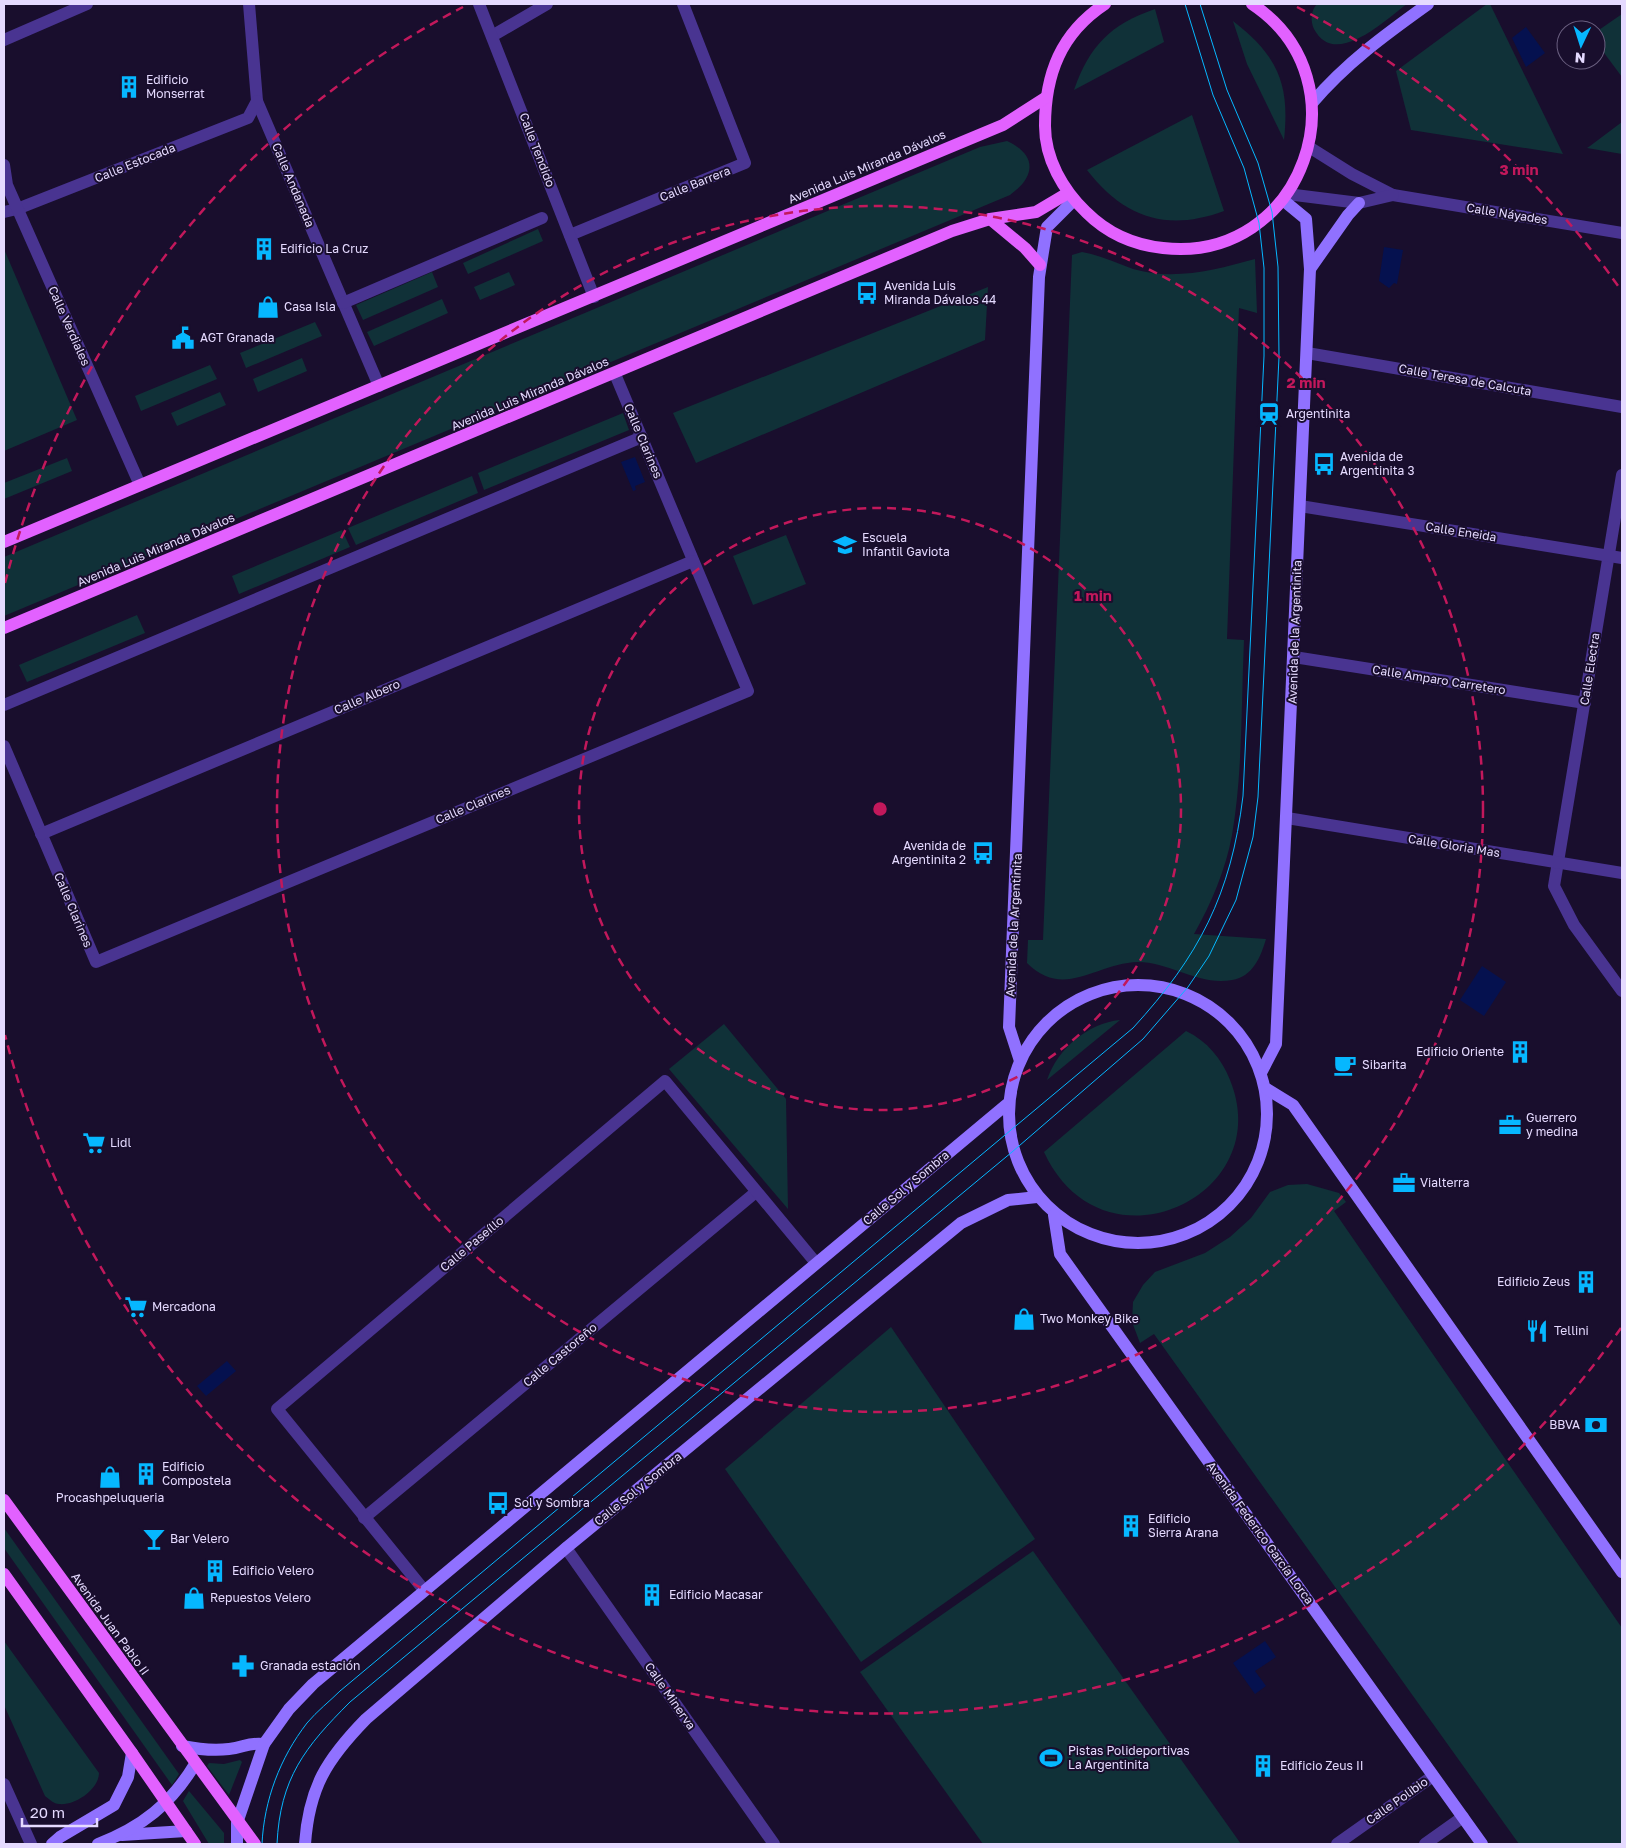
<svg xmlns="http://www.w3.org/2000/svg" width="1626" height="1848" viewBox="0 0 1626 1848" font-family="'Golos Text',sans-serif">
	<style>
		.green { fill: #103138 }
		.water { fill: #05114f }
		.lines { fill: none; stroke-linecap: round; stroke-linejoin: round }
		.minor { stroke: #493491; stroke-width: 12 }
		.tertiary { stroke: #493491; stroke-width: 12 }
		.secondary { stroke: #9071ff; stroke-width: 12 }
		.primary { stroke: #e261ff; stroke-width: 12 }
		.tram { stroke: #06b7ff; stroke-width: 1 }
		.ring { fill: none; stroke: #c2185b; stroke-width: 2.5; stroke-dasharray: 9 6 }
		.labels { text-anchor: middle; stroke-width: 4; stroke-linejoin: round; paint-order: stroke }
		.poi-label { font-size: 12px; fill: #e5daff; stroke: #190e2d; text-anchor: start }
		.street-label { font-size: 12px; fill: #e5daff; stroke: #190e2d }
		.centre { fill: #c2185b; stroke: #190e2d; stroke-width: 2.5 }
		.ring-label { font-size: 15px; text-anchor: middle; font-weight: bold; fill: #c2185b; stroke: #190e2d; stroke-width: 4; stroke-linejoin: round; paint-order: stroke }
	</style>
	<rect width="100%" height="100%" fill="#190e2d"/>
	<g class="green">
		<path d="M1317 4H1407C1385 20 1335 69 1314 29 1310 21 1311 10 1317 4Z"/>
		<path d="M1487 4H1490L1563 154 1411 130 1396 71Z"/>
		<path d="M1155 9 1164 42 1074 90C1089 46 1111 24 1155 9Z"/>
		<path d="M1622 14V77L1596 42V32Z"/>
		<path d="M1233 21C1278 56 1290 84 1284 140L1247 64Z"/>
		<path d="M1192 115 1224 211C1167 232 1124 218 1087 170Z"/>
		<path d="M1622 122V154L1587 148 1590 146Z"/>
		<path d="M1007 141C1037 155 1036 176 1010 195L4 616V557L980 147Z"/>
		<path d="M538 229 543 241 468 274 463 263Z"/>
		<path d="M4 249 77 420 4 451Z"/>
		<path d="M1082 252C1100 255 1116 263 1133 269 1174 281 1215 270 1255 259L1257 313 1239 308 1227 639 1244 640C1241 704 1243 771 1232 835 1226 869 1211 904 1194 934L1266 939C1261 956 1253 977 1232 980 1199 986 1170 962 1138 962 1096 963 1064 1000 1027 963L1028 940H1043L1072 255Z"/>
		<path d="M432 272 438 287 363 320 356 305Z"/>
		<path d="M509 272 515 285 480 300 474 287Z"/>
		<path d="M988 287 985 340 696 463 673 413Z"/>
		<path d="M442 299 448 313 374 346 367 332Z"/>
		<path d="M315 322 322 336 246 368 240 353Z"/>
		<path d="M302 358 307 371 258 392 253 379Z"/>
		<path d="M210 365 217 379 141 411 135 396Z"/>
		<path d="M220 392 226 405 177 426 171 413Z"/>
		<path d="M623 413 629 430 484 490 478 473Z"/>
		<path d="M67 458 72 471 4 499V483Z"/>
		<path d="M472 476 478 493 356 545 348 528Z"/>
		<path d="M342 530 350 547 239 594 232 576Z"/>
		<path d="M786 535 806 584 753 605 733 556Z"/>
		<path d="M137 615 145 633 27 682 19 665Z"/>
		<path d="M1120 1020 1047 1080C1057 1049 1088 1023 1120 1020Z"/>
		<path d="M724 1024 786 1099 788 1209 669 1069Z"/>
		<path d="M1186 1031C1207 1041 1222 1059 1230 1080 1278 1197 1102 1278 1044 1152Z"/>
		<path d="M1307 1184 1339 1193 1346 1202 1334 1211 1622 1628V1844H1519L1154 1334 1140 1343 1132 1322 1133 1302 1143 1285 1155 1272 1205 1253 1230 1237 1251 1218 1270 1192 1288 1185Z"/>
		<path d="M891 1327 1035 1539 861 1662 725 1469Z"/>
		<path d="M4 1528 179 1774 172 1785 4 1548Z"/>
		<path d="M1033 1551 1241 1844H983L860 1672Z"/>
		<path d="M4 1641 99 1773C99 1789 75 1806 59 1804 54 1804 49 1799 45 1796L4 1705Z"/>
		<path d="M240 1760 242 1762 229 1795 207 1766 209 1763 224 1764Z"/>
		<path d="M189 1791 224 1833V1844H209L183 1801Z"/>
	</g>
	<g class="water">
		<path d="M1526 27 1545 53 1526 67 1512 38Z"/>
		<path d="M1384 247 1403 250 1397 284 1394 283 1389 288 1379 281Z"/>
		<path d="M635 457 645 482 635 486 636 490 633 491 621 462Z"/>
		<path d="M1482 966 1506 982 1484 1016 1460 1000Z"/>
		<path d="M227 1361 236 1371 206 1396 197 1386Z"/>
		<path d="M1265 1641 1276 1657 1255 1671 1266 1686 1255 1694 1233 1663Z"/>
	</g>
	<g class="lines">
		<g class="minor">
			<path d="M249 4 257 101 379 386"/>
			<path d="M492 36 547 4"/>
			<path d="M4 212 17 209 248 118 257 101"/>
			<path d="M570 235 745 163 683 4"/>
			<path d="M343 303 542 218"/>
			<path d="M1307 353 1622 407"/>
			<path d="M1622 475 1554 886 1574 925 1622 991"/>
			<path d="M1300 506 1622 558"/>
			<path d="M1294 657 1585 703"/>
			<path d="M4 705 642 437"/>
			<path d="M4 746 96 962 748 691 615 374"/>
			<path d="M1287 818 1622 873"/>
			<path d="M41 834 693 561"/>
			<path d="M364 1518 756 1192"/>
			<path d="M424 1590 277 1409 665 1081 816 1263"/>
			<path d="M4 1784 31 1844"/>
			<path d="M1337 1844 1433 1776"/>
			<path d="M1425 1844 1463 1817"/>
		</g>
		<g class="tertiary">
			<path d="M479 4 594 297"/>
			<path d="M4 40 87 4"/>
			<path d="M1309 147 1352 174 1393 195 1622 233"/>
			<path d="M4 165 7 185 140 485"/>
			<path d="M1287 194 1359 203 1393 195"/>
			<path d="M566 1548 774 1844"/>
		</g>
		<g class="secondary">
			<path d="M1312 103C1346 63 1386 34 1428 4"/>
			<path d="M1310 269 1348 215 1359 203"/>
			<circle cx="1138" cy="1114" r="129"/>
			<path d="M1020 1061 1009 1027 1039 277 1047 227 1074 200"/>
			<path d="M1262 1071 1276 1044 1310 269 1306 219 1283 200"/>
			<path d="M1267 1089 1293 1105 1622 1572"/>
			<path d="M1054 1215 1060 1254 1482 1844"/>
			<path d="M182 1746C197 1749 213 1751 229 1749 244 1748 247 1742 264 1744"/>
			<path d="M122 1835 186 1831"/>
			<path d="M52 1844 60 1837 114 1805 128 1777 132 1753"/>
			<path d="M98 1844C142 1827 171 1804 195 1764"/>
			<path d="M237 1844V1823L264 1744 289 1709 313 1684 1006 1105"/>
			<path d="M305 1844C309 1787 327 1759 366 1719L566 1548 961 1223 1008 1200 1037 1197"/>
		</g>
		<g class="primary">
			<path d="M1105 4C1061 33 1045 74 1045 126 1045 159 1063 190 1086 212 1107 233 1134 245 1163 248 1303 264 1368 81 1252 4"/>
			<path d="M990 219 1025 248 1040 265"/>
			<path d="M4 542 1003 125 1045 98"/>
			<path d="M4 628 952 231 990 219 1036 212 1068 193"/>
			<path d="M4 1500 255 1844"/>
			<path d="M4 1574 132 1753 195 1844"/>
		</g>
		<g class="tram">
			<path d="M262 1844C264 1800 280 1758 307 1723 317 1711 330 1701 340 1691L1133 1028C1199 956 1231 895 1243 796L1264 356V268L1259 223 1244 168 1213 95 1185 4"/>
			<path d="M277 1844C280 1778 305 1747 350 1702L1012 1152 1143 1039 1188 987 1209 956 1236 900 1253 837 1258 797 1279 357 1278 267 1272 212 1258 163 1227 90 1200 4"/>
		</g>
	</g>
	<g class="ring">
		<circle cx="880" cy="809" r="301"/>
		<circle cx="880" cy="809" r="603"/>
		<path d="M1621 1328A904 904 0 0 1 5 1035M5 583A904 904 0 0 1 463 7M1297 7A904 904 0 0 1 1621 290"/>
	</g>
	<defs>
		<symbol id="building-bare" viewBox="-9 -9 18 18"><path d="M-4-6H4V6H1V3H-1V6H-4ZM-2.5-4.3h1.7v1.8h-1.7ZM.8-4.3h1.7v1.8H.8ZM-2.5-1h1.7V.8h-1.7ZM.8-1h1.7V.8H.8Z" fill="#06b7ff" stroke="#190e2d" stroke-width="2.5" paint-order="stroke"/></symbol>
		<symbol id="bus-bare" viewBox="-9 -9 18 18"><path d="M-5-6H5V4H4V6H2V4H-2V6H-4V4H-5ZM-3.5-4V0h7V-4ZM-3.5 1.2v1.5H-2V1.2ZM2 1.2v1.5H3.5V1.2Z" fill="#06b7ff" stroke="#190e2d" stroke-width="2.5" paint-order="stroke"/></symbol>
		<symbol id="shop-bare" viewBox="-9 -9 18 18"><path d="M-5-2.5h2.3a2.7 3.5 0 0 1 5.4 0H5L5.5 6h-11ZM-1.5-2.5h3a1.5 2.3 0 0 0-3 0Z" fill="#06b7ff" stroke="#190e2d" stroke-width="2.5" paint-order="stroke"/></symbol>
		<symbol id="civic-bare" viewBox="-9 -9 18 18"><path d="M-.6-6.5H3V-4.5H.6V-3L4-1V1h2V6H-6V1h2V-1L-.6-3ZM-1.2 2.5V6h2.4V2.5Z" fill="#06b7ff" stroke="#190e2d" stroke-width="2.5" paint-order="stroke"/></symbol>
		<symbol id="station-bare" viewBox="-9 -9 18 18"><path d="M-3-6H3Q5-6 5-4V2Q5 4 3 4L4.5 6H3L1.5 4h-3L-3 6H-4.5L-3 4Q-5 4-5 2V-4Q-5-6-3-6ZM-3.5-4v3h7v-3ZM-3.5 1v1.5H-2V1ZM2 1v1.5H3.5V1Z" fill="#06b7ff" stroke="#190e2d" stroke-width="2.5" paint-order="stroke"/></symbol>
		<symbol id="school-bare" viewBox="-9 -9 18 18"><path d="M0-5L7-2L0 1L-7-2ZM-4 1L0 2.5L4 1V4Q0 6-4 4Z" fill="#06b7ff" stroke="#190e2d" stroke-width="2.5" paint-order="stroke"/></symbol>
		<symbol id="cafe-bare" viewBox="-9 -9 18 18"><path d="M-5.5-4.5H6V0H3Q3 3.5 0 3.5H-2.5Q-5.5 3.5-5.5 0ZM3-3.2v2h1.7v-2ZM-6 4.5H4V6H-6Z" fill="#06b7ff" stroke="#190e2d" stroke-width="2.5" paint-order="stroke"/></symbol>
		<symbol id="office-bare" viewBox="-9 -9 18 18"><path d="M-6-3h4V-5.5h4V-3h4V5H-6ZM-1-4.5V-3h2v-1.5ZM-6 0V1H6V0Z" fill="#06b7ff" stroke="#190e2d" stroke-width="2.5" paint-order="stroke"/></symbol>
		<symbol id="supermarket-bare" viewBox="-9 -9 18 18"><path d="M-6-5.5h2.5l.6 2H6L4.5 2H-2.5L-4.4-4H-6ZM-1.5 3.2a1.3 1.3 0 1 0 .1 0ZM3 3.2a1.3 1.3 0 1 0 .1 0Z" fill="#06b7ff" stroke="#190e2d" stroke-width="2.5" paint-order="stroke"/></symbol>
		<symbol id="restaurant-bare" viewBox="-9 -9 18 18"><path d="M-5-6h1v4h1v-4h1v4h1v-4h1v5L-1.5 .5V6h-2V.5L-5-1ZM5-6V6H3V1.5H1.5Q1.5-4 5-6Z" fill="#06b7ff" stroke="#190e2d" stroke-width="2.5" paint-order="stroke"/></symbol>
		<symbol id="bank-bare" viewBox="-9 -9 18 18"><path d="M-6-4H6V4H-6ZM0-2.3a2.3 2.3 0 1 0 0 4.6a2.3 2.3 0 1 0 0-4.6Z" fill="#06b7ff" stroke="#190e2d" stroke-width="2.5" paint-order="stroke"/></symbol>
		<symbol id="bar-bare" viewBox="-9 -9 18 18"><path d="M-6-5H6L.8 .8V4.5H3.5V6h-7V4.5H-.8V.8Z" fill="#06b7ff" stroke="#190e2d" stroke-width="2.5" paint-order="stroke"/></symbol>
		<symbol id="pharmacy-bare" viewBox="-9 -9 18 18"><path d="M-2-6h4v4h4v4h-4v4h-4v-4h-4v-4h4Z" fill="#06b7ff" stroke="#190e2d" stroke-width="2.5" paint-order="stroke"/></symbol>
		<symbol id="stadium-bare" viewBox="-9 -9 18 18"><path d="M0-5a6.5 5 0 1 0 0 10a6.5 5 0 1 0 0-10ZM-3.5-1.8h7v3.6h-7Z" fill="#06b7ff" stroke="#190e2d" stroke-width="2.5" paint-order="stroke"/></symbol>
	</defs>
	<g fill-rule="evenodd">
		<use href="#building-bare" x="113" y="71" width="32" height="32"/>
		<use href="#building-bare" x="248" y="233" width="32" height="32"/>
		<use href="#bus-bare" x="851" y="277" width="32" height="32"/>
		<use href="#shop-bare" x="252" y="291" width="32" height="32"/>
		<use href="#civic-bare" x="167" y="322" width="32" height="32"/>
		<use href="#station-bare" x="1253" y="398" width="32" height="32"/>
		<use href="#bus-bare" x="1308" y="448" width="32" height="32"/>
		<use href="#school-bare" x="829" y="529" width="32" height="32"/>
		<use href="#bus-bare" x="967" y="837" width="32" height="32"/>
		<use href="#building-bare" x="1504" y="1036" width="32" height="32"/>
		<use href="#cafe-bare" x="1329" y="1049" width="32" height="32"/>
		<use href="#office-bare" x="1494" y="1109" width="32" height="32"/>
		<use href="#supermarket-bare" x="78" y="1127" width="32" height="32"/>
		<use href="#office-bare" x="1388" y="1167" width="32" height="32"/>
		<use href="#building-bare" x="1570" y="1266" width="32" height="32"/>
		<use href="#supermarket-bare" x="120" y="1291" width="32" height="32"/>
		<use href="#shop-bare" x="1008" y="1303" width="32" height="32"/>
		<use href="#restaurant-bare" x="1521" y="1315" width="32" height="32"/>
		<use href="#bank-bare" x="1580" y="1409" width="32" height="32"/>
		<use href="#building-bare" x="130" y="1458" width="32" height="32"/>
		<use href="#shop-bare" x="94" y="1461" width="32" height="32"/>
		<use href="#bus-bare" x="482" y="1487" width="32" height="32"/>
		<use href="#building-bare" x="1115" y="1510" width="32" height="32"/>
		<use href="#bar-bare" x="138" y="1523" width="32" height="32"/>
		<use href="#building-bare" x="199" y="1555" width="32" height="32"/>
		<use href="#building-bare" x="636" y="1579" width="32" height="32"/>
		<use href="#shop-bare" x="178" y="1582" width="32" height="32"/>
		<use href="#pharmacy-bare" x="227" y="1650" width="32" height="32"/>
		<use href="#stadium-bare" x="1035" y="1742" width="32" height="32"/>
		<use href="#building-bare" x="1247" y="1750" width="32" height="32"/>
	</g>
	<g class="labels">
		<g class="poi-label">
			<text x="146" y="84">Edificio<tspan x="146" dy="14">Monserrat</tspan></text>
			<text x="280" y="253">Edificio La Cruz</text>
			<text x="884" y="290">Avenida Luis<tspan x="884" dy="14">Miranda Dávalos 44</tspan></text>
			<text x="284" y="311">Casa Isla</text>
			<text x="200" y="342">AGT Granada</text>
			<text x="1286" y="418">Argentinita</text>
			<text x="1340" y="461">Avenida de<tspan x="1340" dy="14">Argentinita 3</tspan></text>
			<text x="862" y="542">Escuela<tspan x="862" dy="14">Infantil Gaviota</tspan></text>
			<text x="966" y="850" text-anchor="end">Avenida de<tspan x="966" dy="14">Argentinita 2</tspan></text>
			<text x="1504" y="1056" text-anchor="end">Edificio Oriente</text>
			<text x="1362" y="1069">Sibarita</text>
			<text x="1526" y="1122">Guerrero<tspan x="1526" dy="14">y medina</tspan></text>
			<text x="110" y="1147">Lidl</text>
			<text x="1420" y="1187">Vialterra</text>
			<text x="1570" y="1286" text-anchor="end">Edificio Zeus</text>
			<text x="152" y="1311">Mercadona</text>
			<text x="1040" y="1323">Two Monkey Bike</text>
			<text x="1554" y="1335">Tellini</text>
			<text x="1580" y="1429" text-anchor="end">BBVA</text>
			<text x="162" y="1471">Edificio<tspan x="162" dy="14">Compostela</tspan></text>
			<text x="110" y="1502" text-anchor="middle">Procashpeluqueria</text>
			<text x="514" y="1507">Sol y Sombra</text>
			<text x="1148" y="1523">Edificio<tspan x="1148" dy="14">Sierra Arana</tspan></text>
			<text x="170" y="1543">Bar Velero</text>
			<text x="232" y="1575">Edificio Velero</text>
			<text x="669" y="1599">Edificio Macasar</text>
			<text x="210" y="1602">Repuestos Velero</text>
			<text x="260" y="1670">Granada estación</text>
			<text x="1068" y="1755">Pistas Polideportivas<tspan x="1068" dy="14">La Argentinita</tspan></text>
			<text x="1280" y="1770">Edificio Zeus II</text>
		</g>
		<g class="street-label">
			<text transform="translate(537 150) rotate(69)" y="4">Calle Tendido</text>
			<text transform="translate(135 163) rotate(-22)" y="4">Calle Estocada</text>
			<text transform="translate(867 167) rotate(-23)" y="4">Avenida Luis Miranda Dávalos</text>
			<text transform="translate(695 184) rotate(-22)" y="4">Calle Barrera</text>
			<text transform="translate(293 185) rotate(67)" y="4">Calle Andanada</text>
			<text transform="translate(1507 214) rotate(9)" y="4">Calle Náyades</text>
			<text transform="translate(69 326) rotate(66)" y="4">Calle Verdiales</text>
			<text transform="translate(1465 380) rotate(10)" y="4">Calle Teresa de Calcuta</text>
			<text transform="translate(530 394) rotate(-23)" y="4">Avenida Luis Miranda Dávalos</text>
			<text transform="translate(643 441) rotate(67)" y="4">Calle Clarines</text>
			<text transform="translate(1461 532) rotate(9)" y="4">Calle Eneida</text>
			<text transform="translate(156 550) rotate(-23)" y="4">Avenida Luis Miranda Dávalos</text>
			<text transform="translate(1295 632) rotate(-88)" y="4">Avenida de la Argentinita</text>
			<text transform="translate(1590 669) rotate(-81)" y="4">Calle Electra</text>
			<text transform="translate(1439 680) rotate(9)" y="4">Calle Amparo Carretero</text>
			<text transform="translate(367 697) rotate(-23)" y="4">Calle Albero</text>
			<text transform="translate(473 805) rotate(-23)" y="4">Calle Clarines</text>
			<text transform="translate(1454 846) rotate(9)" y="4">Calle Gloria Mas</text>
			<text transform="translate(73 910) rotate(67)" y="4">Calle Clarines</text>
			<text transform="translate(1014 925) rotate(-87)" y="4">Avenida de la Argentinita</text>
			<text transform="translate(906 1188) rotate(-40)" y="4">Calle Sol y Sombra</text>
			<text transform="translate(472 1244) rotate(-40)" y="4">Calle Paseíllo</text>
			<text transform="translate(560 1355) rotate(-40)" y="4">Calle Castoreño</text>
			<text transform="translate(638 1489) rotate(-39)" y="4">Calle Sol y Sombra</text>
			<text transform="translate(1260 1533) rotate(54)" y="4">Avenida Federico García Lorca</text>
			<text transform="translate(110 1624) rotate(54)" y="4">Avenida Juan Pablo II</text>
			<text transform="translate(670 1696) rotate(55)" y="4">Calle Minerva</text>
			<text transform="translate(1397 1801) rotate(-35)" y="4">Calle Polibio</text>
		</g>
	</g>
	<circle cx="880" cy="809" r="8" class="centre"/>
	<g class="ring-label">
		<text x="1519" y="175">3 min</text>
		<text x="1306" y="388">2 min</text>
		<text x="1093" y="601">1 min</text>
	</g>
	<rect width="1626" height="1848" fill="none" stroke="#e5daff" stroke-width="10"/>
	<g transform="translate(1581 45) rotate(184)"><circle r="24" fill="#190e2d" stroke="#6b6081"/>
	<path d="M0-4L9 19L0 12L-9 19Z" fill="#06b7ff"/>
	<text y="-8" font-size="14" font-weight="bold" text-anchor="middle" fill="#e5daff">N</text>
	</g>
	<path d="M22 1818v8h75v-8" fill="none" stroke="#e5daff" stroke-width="2.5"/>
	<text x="30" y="1818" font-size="15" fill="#e5daff" stroke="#190e2d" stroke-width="4" paint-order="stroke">20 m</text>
</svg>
